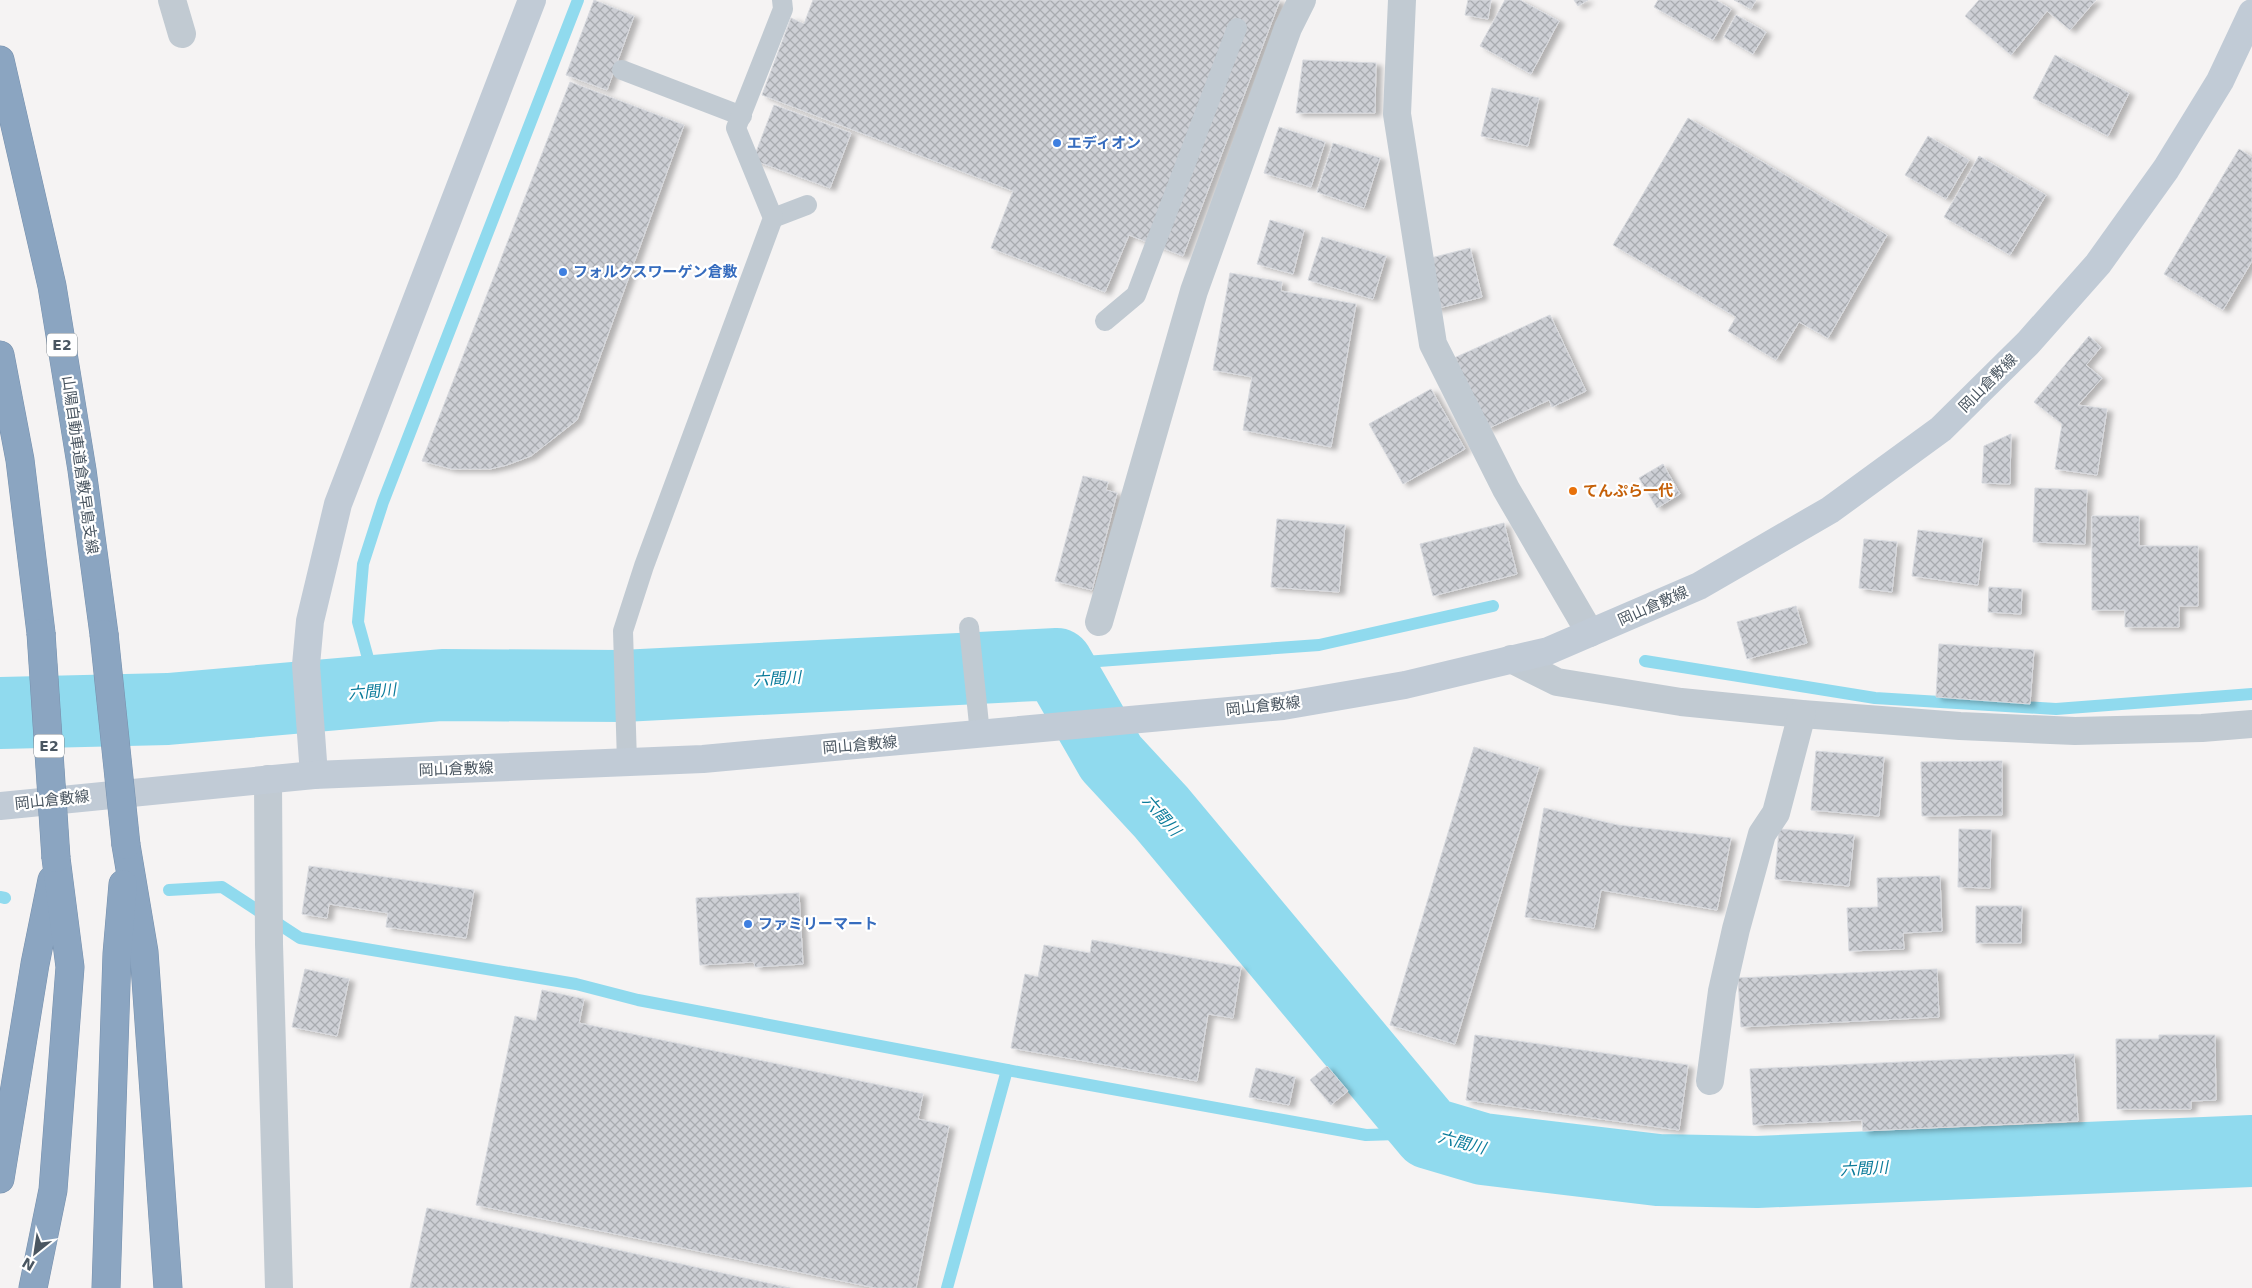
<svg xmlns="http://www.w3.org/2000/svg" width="2252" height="1288" viewBox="0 0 2252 1288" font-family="'DejaVu Sans','Noto Sans JP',sans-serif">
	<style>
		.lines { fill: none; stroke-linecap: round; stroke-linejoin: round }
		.stream { stroke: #90daee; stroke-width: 12 }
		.river { stroke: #90daee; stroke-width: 72 }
		.building { fill: url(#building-cross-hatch); stroke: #d7d9de; filter: url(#shadow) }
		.highway-casing { stroke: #7690ad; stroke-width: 29 }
		.lane { stroke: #c1cad2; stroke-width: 20 }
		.street { stroke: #c1cad2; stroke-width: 28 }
		.secondary { stroke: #c1cbd6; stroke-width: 28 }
		.highway { stroke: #8ba5c1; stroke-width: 28 }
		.highway-bridge-casing { stroke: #7690ad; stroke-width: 29; stroke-linecap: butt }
		.highway-bridge { stroke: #8ba5c1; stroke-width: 28 }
		.shop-dot { fill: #3f7fe0; stroke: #fff; stroke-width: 2 }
		.food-dot { fill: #e8710a; stroke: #fff; stroke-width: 2 }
		.labels { text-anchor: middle; stroke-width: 4.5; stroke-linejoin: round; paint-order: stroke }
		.shield { fill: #fff; stroke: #808990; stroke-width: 1 }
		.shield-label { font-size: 14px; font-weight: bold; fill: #4a5661 }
		.shop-label { font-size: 15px; font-weight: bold; fill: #366cbe; stroke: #fff; text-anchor: start }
		.street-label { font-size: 15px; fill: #4a5661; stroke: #fff }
		.food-label { font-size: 15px; font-weight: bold; fill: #c56008; stroke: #fff; text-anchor: start }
		.water-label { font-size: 16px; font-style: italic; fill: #0c7c9b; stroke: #fff }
	</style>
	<defs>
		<pattern id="building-cross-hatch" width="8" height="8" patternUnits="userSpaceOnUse" patternTransform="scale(1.25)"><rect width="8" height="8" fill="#cdcfd5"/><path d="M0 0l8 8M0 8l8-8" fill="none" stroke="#a8abb0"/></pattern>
		<filter id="shadow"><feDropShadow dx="5.5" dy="3" stdDeviation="2.5" flood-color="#0004"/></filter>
	</defs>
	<rect width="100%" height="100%" fill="#f5f3f3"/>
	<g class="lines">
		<g class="stream">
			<path d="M1645 661 1875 698 2056 709 2252 694"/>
			<path d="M1057 664 1319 645 1493 606"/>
			<path d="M377 691 358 622 363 564 383 502 578 0"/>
			<path d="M169 890 222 887 300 938 576 984 638 1000 1007 1070 1366 1135 1429 1133"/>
			<path d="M0 897 5 898"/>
			<path d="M947 1288 1007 1070"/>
		</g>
		<path class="river" d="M0 713 168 709 442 685 622 686 1057 664 1111 758 1161 812 1429 1133 1483 1149 1658 1170 1757 1172 2252 1151"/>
	</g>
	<g class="building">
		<path d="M594 0 634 16 607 90 566 75Z"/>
		<path d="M813 0H1280L1183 256 1129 235 1105 292 991 248 1013 191 762 95 791 18 804 24Z"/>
		<path d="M1468 0H1491L1488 19 1465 15Z"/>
		<path d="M1505 0H1520L1559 21 1531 74 1480 46Z"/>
		<path d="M1574 0H1588L1578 6Z"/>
		<path d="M1658 0H1716L1731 9 1713 40 1654 7Z"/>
		<path d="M1734 0H1756L1751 9Z"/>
		<path d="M1979 0H2096L2070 30 2047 11 2011 55 1965 16Z"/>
		<path d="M1736 15 1766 32 1753 54 1724 37Z"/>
		<path d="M2055 55 2129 93 2108 136 2033 98Z"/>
		<path d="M1303 60 1376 63 1375 113H1296Z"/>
		<path d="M570 82 684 125 577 420 531 456 507 465 490 469H452L422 461Z"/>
		<path d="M1492 88 1539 98 1528 146 1481 136Z"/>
		<path d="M774 105 851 133 830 188 753 160Z"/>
		<path d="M1688 118 1887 235 1828 338 1799 322 1776 360 1728 331 1736 317 1613 245Z"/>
		<path d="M1279 127 1325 142 1311 187 1264 173Z"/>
		<path d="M1928 136 1969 160 1946 199 1905 175Z"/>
		<path d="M1333 143 1380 158 1364 208 1317 192Z"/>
		<path d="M2239 149 2252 157V261L2223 310 2164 274Z"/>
		<path d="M1979 156 2046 195 2010 255 1944 217Z"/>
		<path d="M1270 220 1304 230 1293 274 1257 264Z"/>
		<path d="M1322 237 1386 256 1373 299 1308 280Z"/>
		<path d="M1470 248 1482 297 1435 309 1423 260Z"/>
		<path d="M1230 273 1282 282 1281 291 1356 304 1331 447 1243 430 1252 377 1213 370Z"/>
		<path d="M1550 315 1586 391 1552 407 1549 400 1487 429 1454 358Z"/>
		<path d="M2089 336 2101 347 2086 365 2102 378 2078 405 2107 409 2097 475 2055 469 2062 424 2034 402Z"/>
		<path d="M1431 389 1465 449 1403 484 1369 424Z"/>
		<path d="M2011 434 2010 484 1982 483 1984 446Z"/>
		<path d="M1663 464 1680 494 1657 508 1639 478Z"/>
		<path d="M1083 476 1108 482 1106 490 1117 493 1092 590 1055 581Z"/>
		<path d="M2035 488 2087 490 2085 544 2033 542Z"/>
		<path d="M2092 516H2139V546H2198V606H2179V627H2125V610H2092Z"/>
		<path d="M1277 519 1345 525 1339 592 1271 587Z"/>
		<path d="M1504 523 1517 574 1433 596 1420 544Z"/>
		<path d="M1918 530 1983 538 1978 585 1912 576Z"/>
		<path d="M1864 539 1897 542 1892 592 1859 588Z"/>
		<path d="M1989 587 2022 589 2021 614 1988 612Z"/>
		<path d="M1796 606 1807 643 1747 659 1737 622Z"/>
		<path d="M1939 644 2034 650 2030 704 1936 697Z"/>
		<path d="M1474 747 1539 767 1455 1044 1390 1025Z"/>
		<path d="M1816 751 1884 757 1879 816 1811 810Z"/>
		<path d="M2002 761V815L1922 816 1921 762Z"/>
		<path d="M1544 808 1618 825 1731 838 1717 910 1601 890 1594 928 1525 917Z"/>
		<path d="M1779 829 1854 835 1849 886 1775 879Z"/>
		<path d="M1959 829 1991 830 1990 888 1958 887Z"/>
		<path d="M309 866 474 890 466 938 386 927 388 913 329 904 327 918 302 914Z"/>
		<path d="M1940 876 1942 931 1903 933 1904 949 1849 951 1847 908 1878 907 1877 878Z"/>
		<path d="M799 893 803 964 755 967 754 962 700 965 696 898Z"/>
		<path d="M1976 906H2022L2021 943H1976Z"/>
		<path d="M1092 940 1241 967 1233 1018 1208 1014 1197 1081 1011 1048 1025 974 1038 977 1044 945 1090 953Z"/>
		<path d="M305 969 349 979 337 1036 292 1027Z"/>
		<path d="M1937 969 1939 1017 1741 1027 1738 978Z"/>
		<path d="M542 990 584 999 579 1023 923 1094 918 1119 949 1126 916 1288H876L476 1205 515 1016 536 1021Z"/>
		<path d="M1475 1035 1688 1065 1679 1130 1466 1100Z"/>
		<path d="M2159 1035H2215L2216 1100 2191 1101V1109H2117L2116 1039H2159Z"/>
		<path d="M2074 1054 2078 1121 1863 1131 1862 1120 1753 1125 1750 1069Z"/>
		<path d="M1327 1066 1348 1091 1331 1105 1310 1080Z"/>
		<path d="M1256 1068 1295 1077 1289 1105 1249 1097Z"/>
		<path d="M427 1208 790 1288H410Z"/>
	</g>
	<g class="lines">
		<defs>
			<g id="highway">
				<path d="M0 60 52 286 82 470 104 634"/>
				<path d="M0 355 20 460 41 633"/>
				<path d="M126 845 144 952 168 1288"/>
				<path d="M0 1179 35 964 52 880"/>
				<path d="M33 1288 53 1190 70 967 56 858"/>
				<path d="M106 1288 117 954 123 884"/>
			</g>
		</defs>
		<use href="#highway" class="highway-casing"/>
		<g class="lane">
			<path d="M622 70 742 116"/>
			<path d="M773 218 807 205"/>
			<path d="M1105 321 1136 295 1237 28"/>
			<path d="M969 627 980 734"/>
			<path d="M627 762 623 631 644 566 773 218 736 128 783 9 782 0"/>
		</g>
		<g class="street">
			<path d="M172 0 182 34"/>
			<path d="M1402 0 1397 114 1433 344 1506 489 1590 633"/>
			<path d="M1099 622 1194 291 1288 28 1302 0"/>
			<path d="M1511 659 1557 682 1681 702 1802 714 1960 726 2075 731 2202 728 2252 724"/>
			<path d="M268 779 269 944 279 1288"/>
			<path d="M1710 1081 1722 991 1736 929 1762 834 1776 813 1802 714"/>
		</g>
		<g class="secondary">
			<path d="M314 775 306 665 310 621 338 504 532 0"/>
			<path d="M0 806 314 775 703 759 1283 706 1405 685 1548 651 1699 586 1830 510 1941 429 2028 343 2098 264 2166 169 2220 81 2252 13"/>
		</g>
		<use href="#highway" class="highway"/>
		<defs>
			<g id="highway-bridge">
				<path d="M41 633 56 858"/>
				<path d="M104 634 126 845"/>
			</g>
		</defs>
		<use href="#highway-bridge" class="highway-bridge-casing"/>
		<use href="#highway-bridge" class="highway-bridge"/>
	</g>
	<g class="shop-dot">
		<circle cx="1057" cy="143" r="5"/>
		<circle cx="563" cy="272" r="5"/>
		<circle cx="748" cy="924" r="5"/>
	</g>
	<circle class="food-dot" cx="1573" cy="491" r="5"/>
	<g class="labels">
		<g class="shield">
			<rect x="47" y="333.5" width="30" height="23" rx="4"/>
			<rect x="34" y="734.5" width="30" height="23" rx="4"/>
		</g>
		<g class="shield-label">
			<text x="62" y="350">E2</text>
			<text x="49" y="751">E2</text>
		</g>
		<g class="shop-label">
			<text x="1067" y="148">エディオン</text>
			<text x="573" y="277">フォルクスワーゲン倉敷</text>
			<text x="758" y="929">ファミリーマート</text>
		</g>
		<g class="street-label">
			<text transform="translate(1988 383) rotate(-45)" y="5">岡山倉敷線</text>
			<text transform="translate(80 465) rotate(82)" y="5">山陽自動車道倉敷早島支線</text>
			<text transform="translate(1653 606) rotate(-24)" y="5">岡山倉敷線</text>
			<text transform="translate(1263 706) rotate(-6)" y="5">岡山倉敷線</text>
			<text transform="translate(860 745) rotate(-5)" y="5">岡山倉敷線</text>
			<text transform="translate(456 769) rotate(-2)" y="5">岡山倉敷線</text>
			<text transform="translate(52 800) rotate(-6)" y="5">岡山倉敷線</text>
		</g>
		<g class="food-label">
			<text x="1583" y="496">てんぷら一代</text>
		</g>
		<g class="water-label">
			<text transform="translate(777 678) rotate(-3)" y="6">六間川</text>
			<text transform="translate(372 691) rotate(-5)" y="6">六間川</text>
			<text transform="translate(1162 815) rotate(49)" y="6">六間川</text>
			<text transform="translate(1462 1142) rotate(15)" y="6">六間川</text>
			<text transform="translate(1864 1168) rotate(-3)" y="6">六間川</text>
		</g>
	</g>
	<g transform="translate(35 1253) rotate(210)" stroke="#ffffff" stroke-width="4" paint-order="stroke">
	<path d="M0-4L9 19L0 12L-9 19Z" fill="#4a5661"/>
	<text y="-8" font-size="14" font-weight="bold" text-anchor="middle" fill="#4a5661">N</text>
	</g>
</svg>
